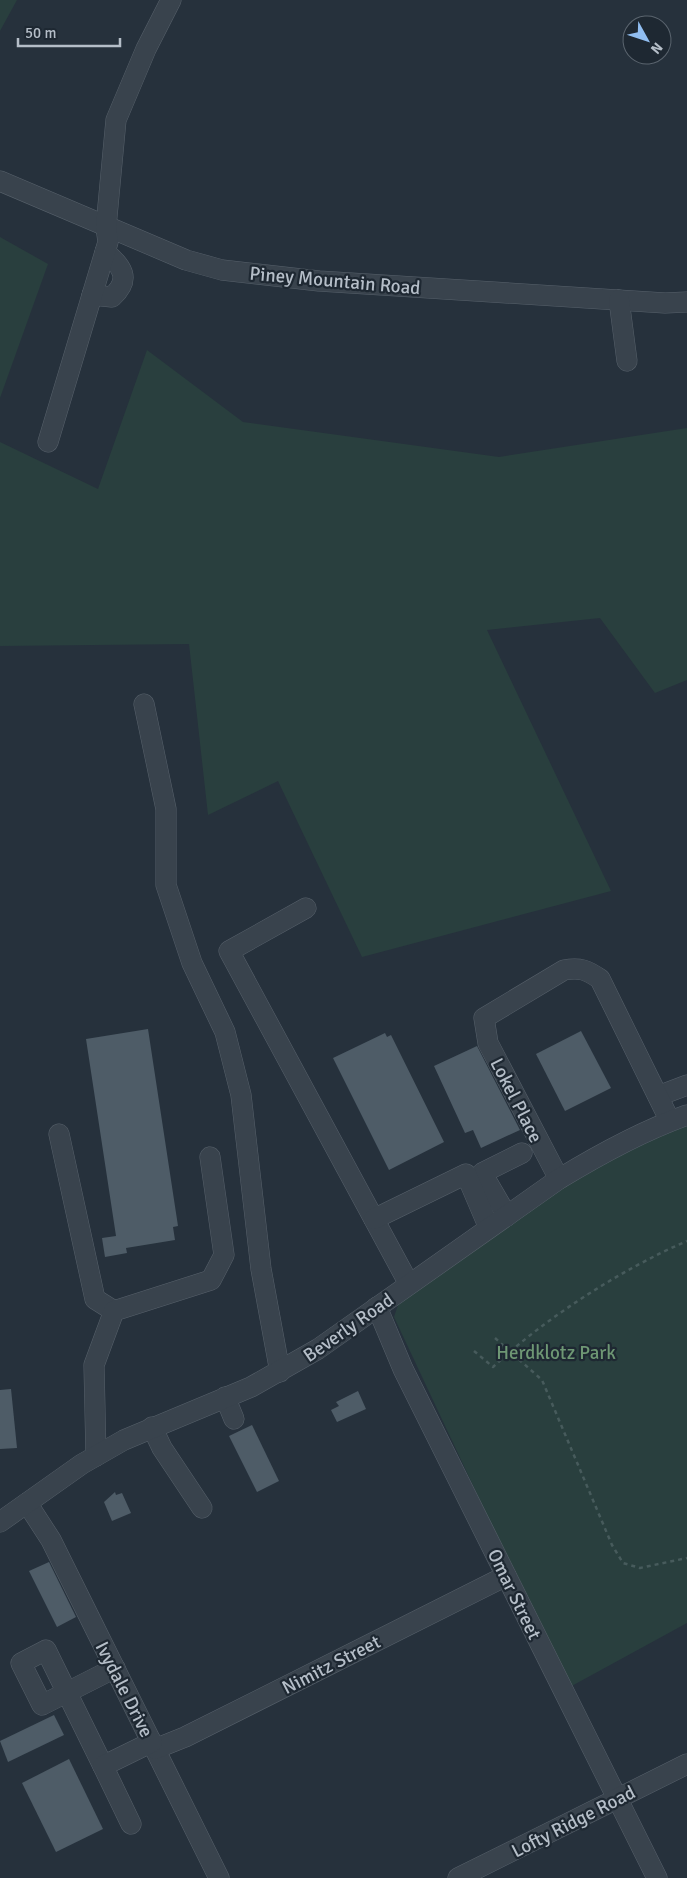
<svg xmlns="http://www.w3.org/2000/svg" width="687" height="1878" viewBox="0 0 687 1878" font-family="Signika,sans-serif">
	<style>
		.green { fill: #293f3e }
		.building { fill: #4e5c67 }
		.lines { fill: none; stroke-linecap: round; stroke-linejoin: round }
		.minor-casing { stroke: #57616b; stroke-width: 21 }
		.path { stroke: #475b5c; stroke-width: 2.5; stroke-dasharray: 4 4; stroke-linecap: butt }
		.minor { stroke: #39434d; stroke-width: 20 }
		.labels { text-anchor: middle; stroke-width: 4.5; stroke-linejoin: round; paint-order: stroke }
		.street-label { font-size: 19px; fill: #b5bec8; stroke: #1e2832 }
		.park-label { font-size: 19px; fill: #6e9774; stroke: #1e2832 }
	</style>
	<rect width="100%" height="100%" fill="#26313c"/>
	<g class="green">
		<path d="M0 0H17L0 31Z"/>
		<path d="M0 237 48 264 0 398Z"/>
		<path d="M147 350 243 422 499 457 687 428V680L655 693 600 618 487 630 611 891 362 957 278 781 208 815 189 644 0 646V442L98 489Z"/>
		<path d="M687 1126V1623L568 1688 394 1317 400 1299C492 1236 582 1165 687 1126Z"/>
	</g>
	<g class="building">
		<path d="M148 1029 178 1226 173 1227 175 1240 126 1248 127 1253 105 1257 102 1238 116 1236 86 1039Z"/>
		<path d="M581 1031 611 1088 565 1111 536 1054Z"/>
		<path d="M385 1033 387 1037 391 1035 444 1142 389 1170 333 1058Z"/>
		<path d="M477 1046 520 1130 481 1148 473 1130 465 1133 434 1066Z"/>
		<path d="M11 1389 17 1448 0 1449V1390Z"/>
		<path d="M358 1391 366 1409 337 1422 331 1410 339 1406 336 1402Z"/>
		<path d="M252 1425 279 1481 257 1492 229 1436Z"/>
		<path d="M115 1492 116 1495 122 1493 131 1513 112 1521 104 1502Z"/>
		<path d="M49 1562 76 1617 57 1627 29 1571Z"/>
		<path d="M54 1715 64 1735 8 1762 0 1741Z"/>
		<path d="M69 1759 103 1829 56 1852 22 1783Z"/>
	</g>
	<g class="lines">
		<defs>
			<g id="minor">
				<path d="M0 181 186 260 222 270 319 281 665 303 687 302"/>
				<path d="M92 295 112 297C132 279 122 266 105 252"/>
				<path d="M619 300 627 361"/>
				<path d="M48 442 108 242 106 227 116 120 146 49 171 0"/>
				<path d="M144 704 166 809V885L192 963 225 1032 241 1095 261 1269 280 1372"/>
				<path d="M306 908 229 951 409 1284"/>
				<path d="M658 1096 687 1085"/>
				<path d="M59 1134 95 1299 114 1311"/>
				<path d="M559 1179 488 1043 484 1018 564 970C580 967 587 970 600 979L670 1121"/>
				<path d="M507 1216 482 1173 522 1153"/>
				<path d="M374 1219 466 1174 489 1228"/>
				<path d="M377 1307 403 1369 657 1878"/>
				<path d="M225 1397 234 1419"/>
				<path d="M152 1427 162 1448 202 1508"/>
				<path d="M96 1456 94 1365 114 1311 211 1280 224 1255 210 1157"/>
				<path d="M27 1503 51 1540 219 1878"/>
				<path d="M0 1522 82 1464 124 1440 251 1387 318 1349 559 1179C600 1154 642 1131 687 1115"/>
				<path d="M155 1749 185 1737 506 1576"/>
				<path d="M103 1766 46 1650 21 1663 42 1705 115 1668"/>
				<path d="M131 1824 103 1766 152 1742"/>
				<path d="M458 1878 687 1764"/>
			</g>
		</defs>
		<use href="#minor" class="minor-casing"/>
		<g class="path">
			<path d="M495 1338 542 1380 612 1545 623 1563 640 1568 687 1558"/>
			<path d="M474 1351 493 1367C545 1318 622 1269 687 1241"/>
		</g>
		<use href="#minor" class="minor"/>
	</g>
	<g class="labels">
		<g class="street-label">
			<text transform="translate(335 280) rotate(5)" y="7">Piney Mountain Road</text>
			<text transform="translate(517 1100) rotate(63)" y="7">Lokel Place</text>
			<text transform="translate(348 1327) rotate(-35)" y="7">Beverly Road</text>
			<text transform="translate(515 1594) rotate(64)" y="7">Omar Street</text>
			<text transform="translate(331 1664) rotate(-27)" y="7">Nimitz Street</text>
			<text transform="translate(125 1689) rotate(63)" y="7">Ivydale Drive</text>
			<text transform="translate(573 1821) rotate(-27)" y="7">Lofty Ridge Road</text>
		</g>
		<g class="park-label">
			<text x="556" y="1359">Herdklotz Park</text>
		</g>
	</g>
	<g transform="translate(647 40) rotate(130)"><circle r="24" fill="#1e2832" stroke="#5a646e"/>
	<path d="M0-4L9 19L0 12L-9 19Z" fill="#91bef1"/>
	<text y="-8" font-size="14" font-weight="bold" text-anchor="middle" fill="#b5bec8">N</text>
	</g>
	<path d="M18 38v8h102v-8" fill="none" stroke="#b5bec8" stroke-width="2.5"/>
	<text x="25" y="38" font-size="15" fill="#b5bec8" stroke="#1e2832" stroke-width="4" paint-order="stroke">50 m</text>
</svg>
